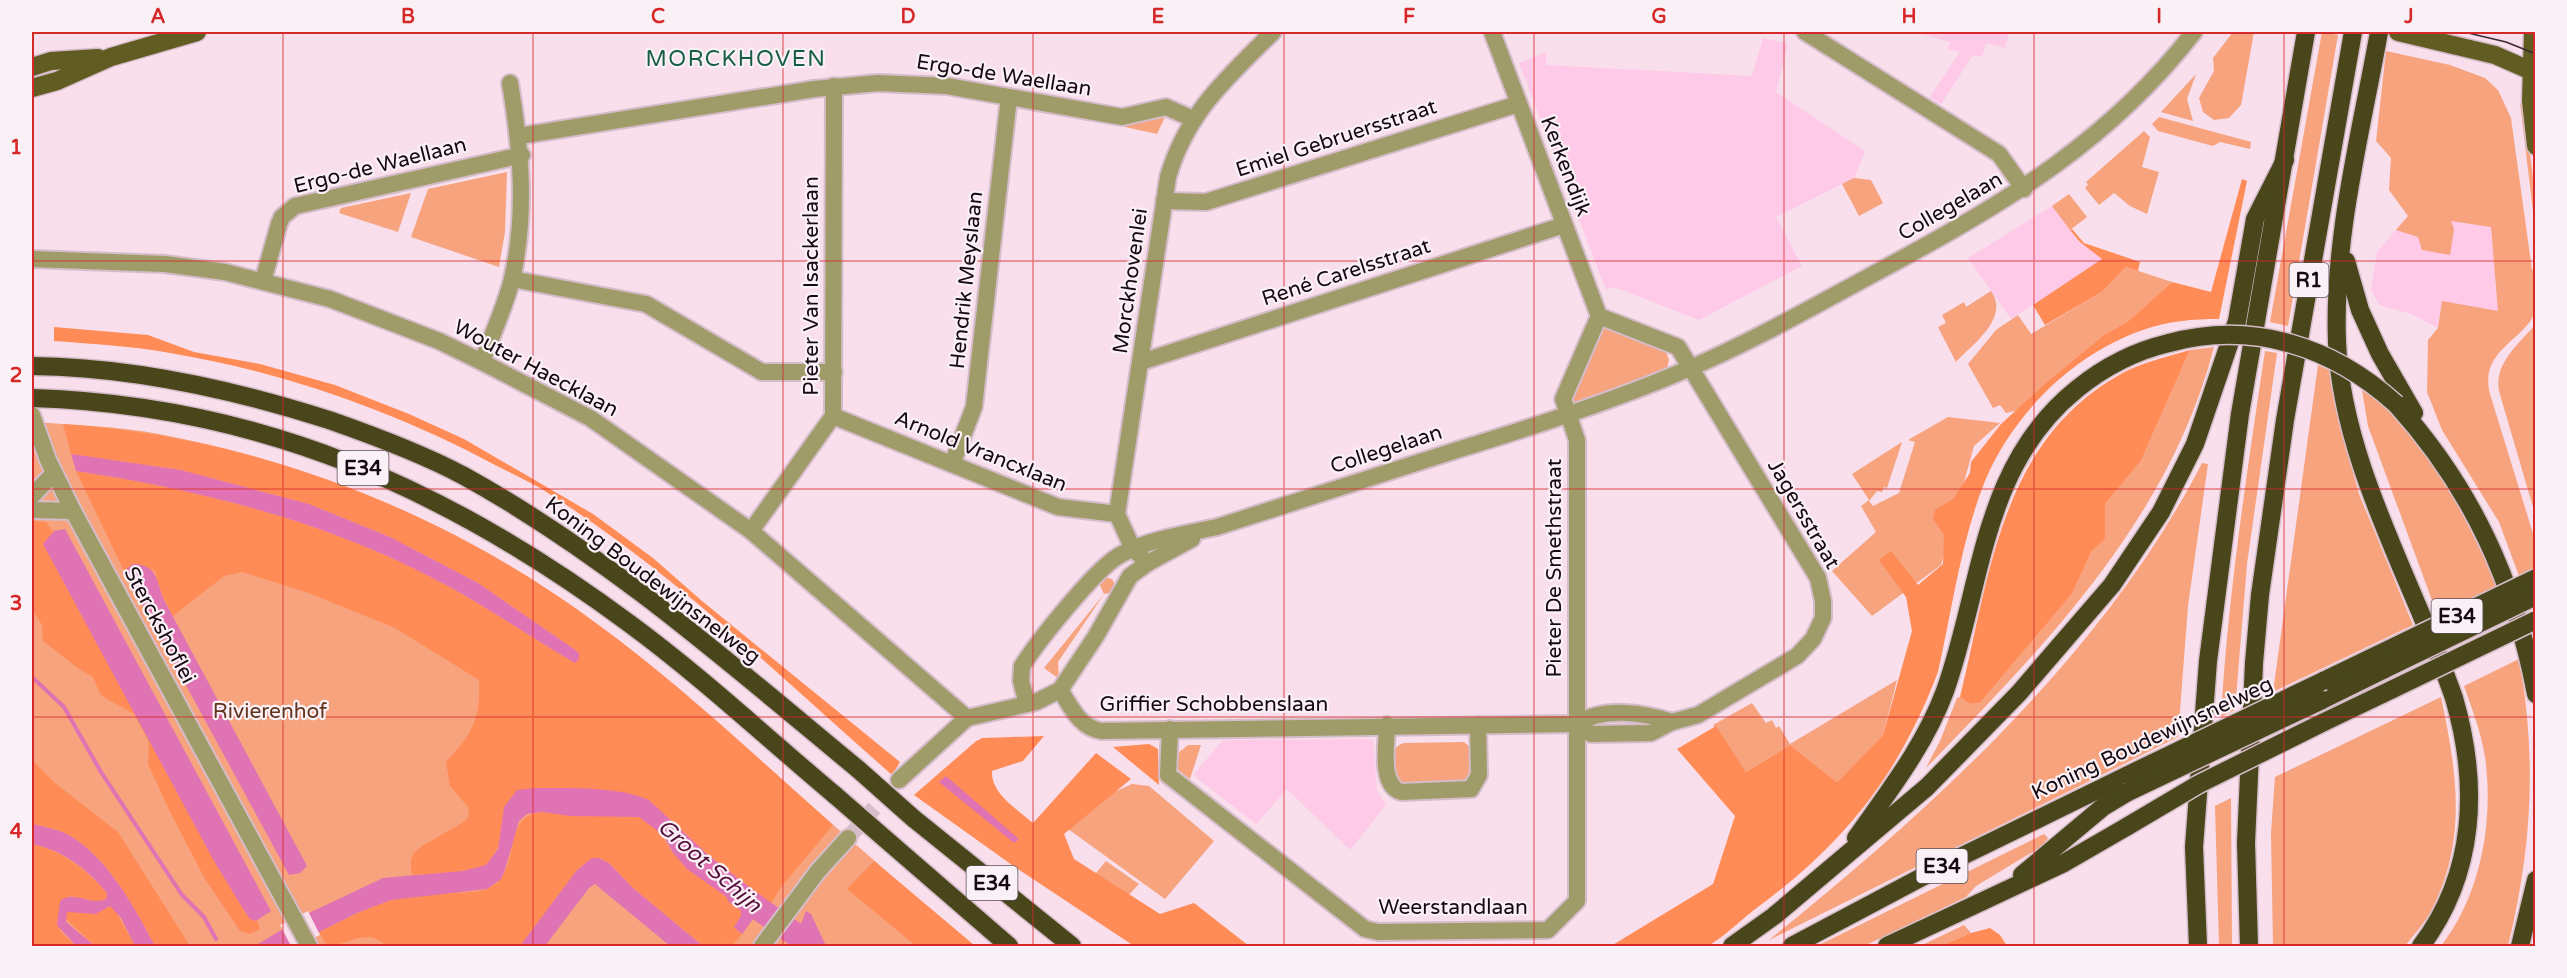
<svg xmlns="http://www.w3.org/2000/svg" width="2567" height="978" viewBox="0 0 2567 978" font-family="'Varela Round',sans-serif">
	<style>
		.built { fill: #ffcae7 }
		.green { fill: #f6a37e }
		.forest { fill: #ff8c56 }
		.water { fill: #e073b4 }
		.pier { fill: #f9deec }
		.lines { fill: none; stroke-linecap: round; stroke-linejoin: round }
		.stream { stroke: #e073b4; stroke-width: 4 }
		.river { stroke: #e073b4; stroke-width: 24 }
		.minor-tunnel { stroke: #d7becb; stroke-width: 16; stroke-dasharray: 16 8; stroke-linecap: butt }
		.minor-casing { stroke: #d5bcc9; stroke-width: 20 }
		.major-casing { stroke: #d5bcc9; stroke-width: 21 }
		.highway-casing { stroke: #d5bcc9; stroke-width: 21 }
		.minor { stroke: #9f9c69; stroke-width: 16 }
		.major { stroke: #615c21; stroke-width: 18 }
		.highway { stroke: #49461b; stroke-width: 18 }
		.tram { stroke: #382831; stroke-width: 1.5 }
		.highway-bridge-casing { stroke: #d5bcc9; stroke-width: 21; stroke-linecap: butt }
		.highway-bridge { stroke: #49461b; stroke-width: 18 }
		.grid { fill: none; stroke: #d62828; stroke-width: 1.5; stroke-opacity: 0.55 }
		.labels { text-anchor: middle; stroke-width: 4.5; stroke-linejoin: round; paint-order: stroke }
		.shield { fill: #faf1f6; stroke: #5b4f56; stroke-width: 1.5 }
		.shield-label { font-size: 20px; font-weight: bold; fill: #170911 }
		.street-label { font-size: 21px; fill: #170911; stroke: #faf1f6 }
		.park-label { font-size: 21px; fill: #62341e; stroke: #faf1f6 }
		.neighbourhood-label { font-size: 22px; letter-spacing: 1.5px; fill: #165d44; stroke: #faf1f6 }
		.water-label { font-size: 22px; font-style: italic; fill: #540f3d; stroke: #faf1f6 }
		.neatline { fill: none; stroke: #d62828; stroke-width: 2 }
		.grid-label { font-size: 20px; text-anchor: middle; font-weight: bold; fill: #d62828 }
	</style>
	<rect width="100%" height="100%" fill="#f9deec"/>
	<g class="built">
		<path d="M1914 32H2009L2005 48 1986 43 1982 57 1973 55 1941 104 1930 97 1960 52 1948 49 1950 42Z"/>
		<path d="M1763 38 1788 44 1776 92 1865 151 1854 178 1776 217 1802 266 1699 320 1614 287 1606 290 1519 63 1546 52V65L1752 76Z"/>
		<path d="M2052 206 2080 242 2103 259 2011 319 1968 258Z"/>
		<path d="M2459 214 2500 223 2515 309 2438 328 2411 314 2379 305 2371 289 2377 252 2396 230 2447 220Z"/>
		<path d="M1373 739 1377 790 1386 805 1350 850 1287 789 1256 824 1193 775 1223 740Z"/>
	</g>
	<g class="green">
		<path d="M2233 32H2254L2241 105 2229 118 2214 120 2203 112 2199 98 2214 71 2213 58Z"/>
		<path d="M2322 32 2338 35 2288 326 2270 322Z"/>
		<path d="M2386 51 2450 65 2485 78 2498 90 2511 118 2532 270H2535C2536 282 2538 296 2536 308 2529 340 2478 348 2490 394L2535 540V568L2519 576 2499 522 2442 430 2427 392 2428 340 2438 328 2442 301 2498 311 2491 227 2451 221 2454 229 2450 255 2422 250 2418 237 2396 230 2408 216 2389 190 2391 158 2376 141Z"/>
		<path d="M2196 74 2187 99 2193 121 2161 112Z"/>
		<path d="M2520 103 2524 105 2535 194V228Z"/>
		<path d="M1159 116 1165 117 1157 134 1125 127V124Z"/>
		<path d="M2159 117 2251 142 2250 149 2220 142 2213 146 2158 131 2152 124Z"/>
		<path d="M2144 131 2150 137 2142 167 2159 172 2147 214 2130 206 2114 193 2099 205 2085 188 2088 185 2086 182Z"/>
		<path d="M507 172 505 232 499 267 411 237 428 189Z"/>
		<path d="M1854 178 1871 180 1883 203 1859 216 1842 184Z"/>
		<path d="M411 193 398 232 339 213 341 208Z"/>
		<path d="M2069 194 2087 217 2070 230 2052 206Z"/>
		<path d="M2126 267 2172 282 2127 322 2105 334 2055 375 2019 410 2006 413 2000 405 1993 408 1968 364 1996 330 2018 315 2031 334 2102 292Z"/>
		<path d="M1991 291C2010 318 1973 344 1956 362L1938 327 1946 323 1942 315 1964 302 1966 307Z"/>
		<path d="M2535 325V514L2499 391C2494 363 2519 344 2535 325Z"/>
		<path d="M1599 326 1665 349 1669 360 1667 368 1570 405Z"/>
		<path d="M2214 347C2170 518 2046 645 1926 768L1940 741 1957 698 1960 697 1970 704 1980 703 2072 594 2092 551 2105 539V504L2141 461 2190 350Z"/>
		<path d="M2265 351 2277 353 2247 564 2235 710 2221 717C2228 594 2247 473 2265 351Z"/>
		<path d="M2318 365 2331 371 2340 427 2359 494 2413 625 2273 692Z"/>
		<path d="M2362 390C2374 399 2388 408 2398 419 2442 467 2471 528 2497 587L2437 614 2368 426Z"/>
		<path d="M1948 417 2000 423 1974 446 1941 565 1872 616 1832 571 1876 532 1861 506 1869 500 1852 474 1902 442 1887 488 1884 487 1882 492 1877 491 1869 501 1873 506 1899 493 1915 442 1908 440Z"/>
		<path d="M32 422C74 425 117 426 159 434 296 460 432 512 548 590 638 650 718 722 798 794 856 845 915 896 975 946H32Z"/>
		<path d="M2202 463 2208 464 2188 606 2178 737 1769 940C1933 808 2105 652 2202 463Z"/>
		<path d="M1104 577 1112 579 1116 587 1111 600 1109 593 1104 594 1058 662 1059 679 1044 668 1104 594 1098 581Z"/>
		<path d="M2519 659C2537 759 2532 848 2508 946H2441C2481 895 2494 821 2485 757 2481 732 2472 709 2464 686Z"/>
		<path d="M1897 680 1883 735 1837 782 1790 745 1746 772 1713 725 1752 703 1766 723 1772 720 1776 728 1779 726 1790 744Z"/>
		<path d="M2441 697C2457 773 2468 841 2430 913 2423 925 2413 936 2405 946H2273L2271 833 2275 777Z"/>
		<path d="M1464 742 1472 749 1474 774 1469 784H1397C1395 769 1386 748 1404 743Z"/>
		<path d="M1188 745H1201L1190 779 1178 770V753Z"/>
		<path d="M1132 784 1149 786 1214 841 1165 899 1068 829 1096 800Z"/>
		<path d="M2231 798 2232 946H2219L2215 806Z"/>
		<path d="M2044 834 2048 838 2044 845 1976 886 1966 897 1864 946H1817Z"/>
		<path d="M1106 861 1139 884 1125 899 1092 878Z"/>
		<path d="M1964 925 1971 933 1940 946H1920Z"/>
	</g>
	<g class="forest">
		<path d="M2242 179 2247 181 2219 319C2194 319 2167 321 2143 330 2073 354 2013 414 1985 481 1961 541 1952 609 1938 672 1898 777 1844 844 1754 910 1741 920 1721 940 1707 946 1696 950 1628 947 1611 946L1713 884 1735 816 1677 749 1716 726 1746 772 1790 745 1837 782 1883 735 1912 631 1906 597 1879 560 1891 551 1918 585 1943 564 1944 535 1933 519 1935 510 1953 499 1970 473 1971 462 2001 424 2055 375 2105 334 2127 322 2172 282 2211 292Z"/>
		<path d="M2072 229 2084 243 2140 262 2138 271 2126 267 2102 292 2045 325 2033 305 2102 259 2080 242 2070 230Z"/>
		<path d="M54 327 148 335 194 352 260 364 335 385 409 414 464 439 593 514 653 558 702 601 900 762 892 775C783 679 674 573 551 495 533 483 514 475 495 465 394 411 283 372 170 353 132 346 93 344 54 341Z"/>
		<path d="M2190 350 2141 461 2105 504V539L2092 551 2072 594 1980 703 1970 704 1960 697C1990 576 2000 441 2121 374 2142 362 2167 357 2190 350Z"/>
		<path d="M63 424C235 435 402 495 547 589 650 656 741 743 833 825L781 887 771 904 707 854 668 817 554 788 523 789C516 804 497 857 486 865 472 875 430 873 412 875 411 868 409 858 415 852 427 840 453 831 468 818L469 808 450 786 446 762C472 734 481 720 479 680L395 628 306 592 242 572 224 576 173 616 160 591 155 571 133 564 124 571 76 471C205 491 330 522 446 585 490 609 532 638 575 663L574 649 478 583 390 537 309 504 181 470 71 454Z"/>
		<path d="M32 521 46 522 63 546 255 915 260 929 250 934 240 931 205 879 170 812 148 764 149 742 134 714 107 699 100 694 93 677 79 669 43 641 42 625 32 609Z"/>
		<path d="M1044 736 1023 761 992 771C991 794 1016 808 1033 823L1096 753 1131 779 1064 834 1074 859 1160 914 1194 903 1249 946H1134L1012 865 914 795 975 742 982 738Z"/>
		<path d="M1149 744 1158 749 1159 785 1113 747Z"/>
		<path d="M32 760 55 783 118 832 190 946H155C135 908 107 856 67 834 56 829 43 826 32 824Z"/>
		<path d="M542 812C573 816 609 810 638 817 656 821 663 839 673 853 683 867 725 895 741 907V916L734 927 742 934 732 946 724 943 722 946H703L633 888 609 863 599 858H592L577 870 520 946H386C366 926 349 946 327 946L319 932C349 917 379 901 412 895 432 892 476 895 489 888 524 871 499 815 542 812Z"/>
		<path d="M32 844C64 852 85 868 107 893V898L98 902 70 896 60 931 76 946H32Z"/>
		<path d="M874 861 975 946H916L847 889Z"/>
		<path d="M113 906 135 946H95L65 918 67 912Z"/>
		<path d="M1990 928 2000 935 2007 946H1940L1971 933Z"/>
	</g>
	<g class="water">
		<path d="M71 454 181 470 309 504 390 537 478 583 574 649 579 653V659L575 663C532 638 490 609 446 585 330 522 205 491 76 471Z"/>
		<path d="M65 529 271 911 256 921 250 919 245 912 214 861 43 544 54 531Z"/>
		<path d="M133 564C158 565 156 580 164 600L307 866 300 873 289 875 124 571Z"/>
		<path d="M946 776 1019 839 1014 843 939 782Z"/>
		<path d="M534 788C567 788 620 786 649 800L707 854 771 904 759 921 753 919 742 934 734 927 741 916V907L687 869 673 853 663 835 639 817 570 816 542 812 527 814 519 821 505 870 501 879 487 889 391 900 357 913 291 946H255L309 913 383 878 463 871 486 865 498 849 504 807 517 790Z"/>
		<path d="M32 824C43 826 56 829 67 834 107 856 135 908 155 946H135L121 918 110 906 96 914 67 912 66 922 95 946H76L57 925 60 901C74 889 92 908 107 898V893C86 868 64 851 32 844Z"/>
		<path d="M592 858H599L609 863 633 888 703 946H670L595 884 589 888 545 946H520L577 870Z"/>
		<path d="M806 911 811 914 826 946H795L789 942 801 924Z"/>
	</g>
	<path class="pier" d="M308 911 320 935 297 946H291L280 925Z"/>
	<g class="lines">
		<path class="stream" d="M32 677 64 707 101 772 182 895 204 917 216 939"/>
		<path class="river" d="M738 894 812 946"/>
		<path class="minor-tunnel" d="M848 838 899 780"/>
		<defs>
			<g id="minor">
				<path d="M1492 32 1599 316"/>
				<path d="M1805 32 1999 154 2024 189"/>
				<path d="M519 136 814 89 878 83 947 86 1122 117 1166 107 1193 119"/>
				<path d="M1164 201 1206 202 1518 104"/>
				<path d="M32 259 165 264 225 272 330 299 439 341 482 362 590 418 751 531 967 718"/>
				<path d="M512 279 646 304 762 372H834"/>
				<path d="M263 281 279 224 282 217 295 206 522 155"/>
				<path d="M482 362C492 334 505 308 512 279 527 213 521 149 510 83"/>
				<path d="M1141 362 1564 225"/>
				<path d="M32 415 48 460 73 511 309 946"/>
				<path d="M833 416 1058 507 1117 514"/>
				<path d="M952 464 974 407 1009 97"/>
				<path d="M32 496 54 473"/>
				<path d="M32 510 73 511"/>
				<path d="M751 531 833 416 834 86"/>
				<path d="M1148 563 1133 549 1117 514 1168 177C1187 112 1227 78 1273 32"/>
				<path d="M1060 690C1072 708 1079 727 1101 731L1576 724C1603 707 1643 712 1672 722"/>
				<path d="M1027 704 1021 681 1022 666C1039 640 1095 569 1120 555 1149 539 1185 534 1217 527 1297 501 1377 476 1457 450 1535 426 1613 401 1688 369 1758 339 1825 300 1892 264 2009 201 2111 139 2194 32"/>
				<path d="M967 718 1036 702 1060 690 1096 636 1130 576 1148 563 1192 539"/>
				<path d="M1576 724 1591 734 1651 733 1672 722 1698 715 1797 656 1813 639 1823 618V601L1818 578 1678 347 1599 316"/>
				<path d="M1387 725C1387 743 1379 785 1401 792L1471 789 1479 775 1478 725"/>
				<path d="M1170 729 1168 775 1365 929 1378 932 1548 930 1577 901V440L1563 399 1599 316"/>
				<path d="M899 780 967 718"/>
				<path d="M762 946 818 871 848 838"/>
			</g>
			<g id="major">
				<path d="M2398 32 2495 55 2536 73"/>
				<path d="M2533 32 2531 101 2536 146"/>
				<path d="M32 67 51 61 98 58"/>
				<path d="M32 88 57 81 111 57 197 32"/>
			</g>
			<g id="highway">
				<path d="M2379 32C2361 133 2333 238 2337 342 2342 464 2415 584 2454 698 2479 784 2476 873 2421 946"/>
				<path d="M2346 261 2360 310 2380 354 2414 413"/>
				<path d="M32 366C133 367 232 389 329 420 375 436 421 453 464 476 609 556 733 666 859 770"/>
				<path d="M32 398C261 405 448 489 630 624 702 677 768 739 836 796"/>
				<path d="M2396 404C2472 488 2515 583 2536 694"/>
				<path d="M2323 681 2379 654"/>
				<path d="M2322 700 2385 669"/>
				<path d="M2322 723 2393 689"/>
				<path d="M913 818 1072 946"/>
				<path d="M1856 838C1889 791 1925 745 1945 691 1983 585 1981 466 2077 389 2104 367 2135 351 2169 343"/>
				<path d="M890 843 1009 946"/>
				<path d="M2022 875 2103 807 2128 792"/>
				<path d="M1732 946 1774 916 1927 787 2019 693 2112 585 2161 512 2195 444 2237 321 2255 219 2285 160"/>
				<path d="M1792 946 1954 860 2128 775"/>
				<path d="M1887 946 2064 863 2128 826"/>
				<path d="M2198 946 2194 847 2208 661 2240 414 2306 32"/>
				<path d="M2249 946 2246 843 2254 663 2260 595 2285 420 2353 32"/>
				<path d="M2520 946 2536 880"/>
			</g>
		</defs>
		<use href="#minor" class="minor-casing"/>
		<use href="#major" class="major-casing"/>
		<use href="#highway" class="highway-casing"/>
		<use href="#minor" class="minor"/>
		<use href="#major" class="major"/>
		<use href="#highway" class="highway"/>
		<path class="tram" d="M2464 32 2506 42 2536 54"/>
		<defs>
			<g id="highway-bridge">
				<path d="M2169 343C2253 320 2333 347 2396 404"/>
				<path d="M2379 654 2536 578"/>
				<path d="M2385 669 2536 596"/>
				<path d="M2393 689 2536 620"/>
				<path d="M859 770 913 818"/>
				<path d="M2128 775 2323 681"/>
				<path d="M2128 792 2322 700"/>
				<path d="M836 796 890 843"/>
				<path d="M2128 826 2199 784 2322 723"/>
			</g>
		</defs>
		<use href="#highway-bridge" class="highway-bridge-casing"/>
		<use href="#highway-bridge" class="highway-bridge"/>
	</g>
	<path class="grid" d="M283 32V946M533 32V946M783 32V946M1033 32V946M1284 32V946M1534 32V946M1784 32V946M2034 32V946M2284 32V946M32 261H2536M32 489H2536M32 717H2536"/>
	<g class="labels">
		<g class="shield">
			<rect x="2289.5" y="263" width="39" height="34" rx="4.5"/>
			<rect x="337.5" y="451" width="51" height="34" rx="4.5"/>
			<rect x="2431.5" y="599" width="51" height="34" rx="4.5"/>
			<rect x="1916.5" y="849" width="51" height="34" rx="4.5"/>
			<rect x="966.5" y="866" width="51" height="34" rx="4.5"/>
		</g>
		<g class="shield-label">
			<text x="2309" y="287">R1</text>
			<text x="363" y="475">E34</text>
			<text x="2457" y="623">E34</text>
			<text x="1942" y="873">E34</text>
			<text x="992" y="890">E34</text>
		</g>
		<g class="street-label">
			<text transform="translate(1004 75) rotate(9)" y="7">Ergo-de Waellaan</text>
			<text transform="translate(1336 138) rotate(-18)" y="7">Emiel Gebruersstraat</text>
			<text transform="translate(380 165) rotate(-14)" y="7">Ergo-de Waellaan</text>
			<text transform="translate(1566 166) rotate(69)" y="7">Kerkendijk</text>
			<text transform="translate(1950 206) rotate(-30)" y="7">Collegelaan</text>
			<text transform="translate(1346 272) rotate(-18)" y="7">René Carelsstraat</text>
			<text transform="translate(966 280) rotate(-84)" y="7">Hendrik Meyslaan</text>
			<text transform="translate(1130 281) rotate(-82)" y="7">Morckhovenlei</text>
			<text transform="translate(811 286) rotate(-90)" y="7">Pieter Van Isackerlaan</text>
			<text transform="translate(536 368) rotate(28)" y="7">Wouter Haecklaan</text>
			<text transform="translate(1386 449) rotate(-18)" y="7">Collegelaan</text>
			<text transform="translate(981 451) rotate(22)" y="7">Arnold Vrancxlaan</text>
			<text transform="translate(1804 514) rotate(60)" y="7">Jagersstraat</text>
			<text transform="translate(1554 568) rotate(-90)" y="7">Pieter De Smethstraat</text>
			<text transform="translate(653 580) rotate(37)" y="7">Koning Boudewijnsnelweg</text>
			<text transform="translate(160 625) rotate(62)" y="7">Sterckshoflei</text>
			<text x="1214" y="711">Griffier Schobbenslaan</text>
			<text transform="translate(2152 738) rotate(-25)" y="7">Koning Boudewijnsnelweg</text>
			<text x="1453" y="914">Weerstandlaan</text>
		</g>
		<g class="park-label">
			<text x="270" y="718">Rivierenhof</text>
		</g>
		<g class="neighbourhood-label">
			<text x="736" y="66">MORCKHOVEN</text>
		</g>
		<g class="water-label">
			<text transform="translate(710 865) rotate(41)" y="8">Groot Schijn</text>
		</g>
	</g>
	<rect width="2567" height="978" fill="none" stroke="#faf1f6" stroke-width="66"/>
	<rect x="33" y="33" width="2501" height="912" class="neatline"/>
	<g class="grid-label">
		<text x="158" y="23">A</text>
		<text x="408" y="23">B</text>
		<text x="658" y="23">C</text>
		<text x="908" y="23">D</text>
		<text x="1158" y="23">E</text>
		<text x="1409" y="23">F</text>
		<text x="1659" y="23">G</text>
		<text x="1909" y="23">H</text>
		<text x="2159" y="23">I</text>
		<text x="2409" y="23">J</text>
		<text x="16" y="154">1</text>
		<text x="16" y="382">2</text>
		<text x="16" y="610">3</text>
		<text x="16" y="838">4</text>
	</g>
</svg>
